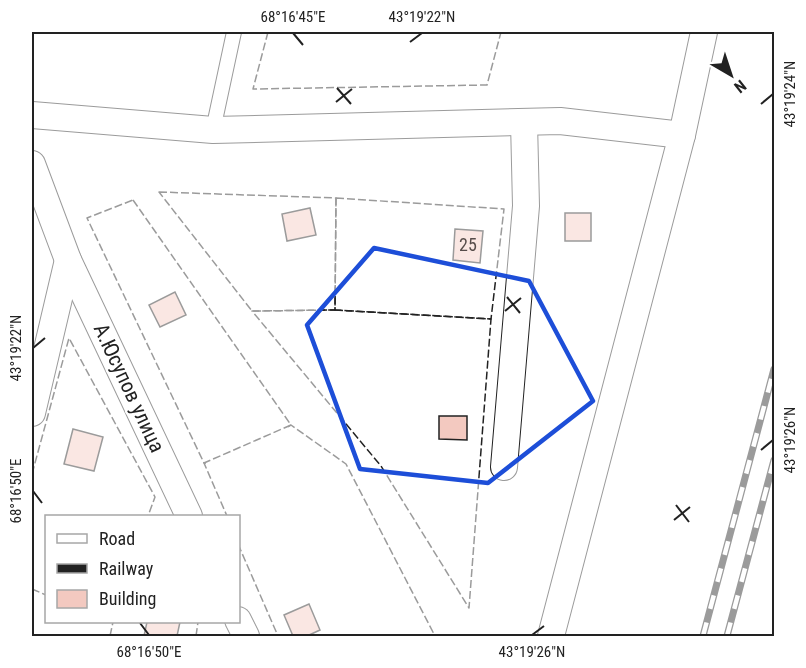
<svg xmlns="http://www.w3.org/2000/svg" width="806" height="668" viewBox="0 0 806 668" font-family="'Roboto Condensed',sans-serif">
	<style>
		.building { fill: #f3c9c0; stroke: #222; stroke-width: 1.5 }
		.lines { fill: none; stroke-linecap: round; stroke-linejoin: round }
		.service-casing { stroke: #222; stroke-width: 16 }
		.minor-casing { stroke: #222; stroke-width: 28 }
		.service { stroke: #fff; stroke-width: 14 }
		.minor { stroke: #fff; stroke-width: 26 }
		.rail-casing { stroke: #222; stroke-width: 7 }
		.rail { stroke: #fff; stroke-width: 4.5; stroke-dasharray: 14; stroke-linecap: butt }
		.fence { stroke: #222; stroke-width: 1.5; stroke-dasharray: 8 3; stroke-linecap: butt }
		.marked { fill: none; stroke: #1d4ed8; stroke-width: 4.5; stroke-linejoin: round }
		.ticks { fill: none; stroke: #222; stroke-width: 2 }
		.labels { text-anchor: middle; stroke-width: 4.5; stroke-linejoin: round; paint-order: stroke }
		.number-label { font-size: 18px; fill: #564c4a }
		.street-label { font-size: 21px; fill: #222; stroke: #fff }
		.neatline { fill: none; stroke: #222; stroke-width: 2 }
		.ticks-label { font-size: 15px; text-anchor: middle; fill: #222 }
	</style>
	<rect width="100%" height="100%" fill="#fff"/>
	<g class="building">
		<path d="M310 208 316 235 287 241 282 214Z"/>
		<rect x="565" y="213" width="26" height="28"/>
		<path d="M455 229 483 231 480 263 453 260Z"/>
		<path d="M175 292 186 315 160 327 149 305Z"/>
		<path d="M439 416H467V440L439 439Z"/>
		<path d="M73 429 103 437 94 471 64 464Z"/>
		<path d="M309 604 320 630 307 636H293L284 615Z"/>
		<path d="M147 622H180L177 636H144Z"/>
	</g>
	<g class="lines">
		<defs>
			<path id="service" d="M213 130 234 32"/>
			<g id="minor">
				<path d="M32 115 213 130 560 121 682 135 704 32"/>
				<path d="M32 164 68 260 189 516"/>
				<path d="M32 413 68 260"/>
				<path d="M504 467 526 206 524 122"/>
				<path d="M238 620 246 636"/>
				<path d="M551 636 682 135"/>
			</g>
		</defs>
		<use href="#service" class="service-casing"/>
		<use href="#minor" class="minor-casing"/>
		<use href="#service" class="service"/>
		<use href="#minor" class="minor"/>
		<defs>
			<g id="rail">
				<path d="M703 636 774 369"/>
				<path d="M727 636 774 460"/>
			</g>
		</defs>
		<use href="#rail" class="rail-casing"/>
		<use href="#rail" class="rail"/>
		<g class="fence">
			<path d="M268 32 253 89 487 85 501 32"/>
			<path d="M159 192 336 198 335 310 252 311Z"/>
			<path d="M336 198 504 209 491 319 335 310Z"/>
			<path d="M133 200 291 425 204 463 87 218Z"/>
			<path d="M335 310 491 319 469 608 381 466 252 311Z"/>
			<path d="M288 427 291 425 346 464 435 636"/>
			<path d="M206 463H204L227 516"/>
			<path d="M32 474 69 338 155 497 148 516"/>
			<path d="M238 544 278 636"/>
			<path d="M32 589 46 595"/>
			<path d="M110 636 113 622"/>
			<path d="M196 636 198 622"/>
		</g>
	</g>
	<path d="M0 0H806V668H0ZM374 248 529 281 593 401 488 483 360 469 307 325Z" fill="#fff" fill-opacity=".55" fill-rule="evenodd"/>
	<path class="marked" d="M374 248 529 281 593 401 488 483 360 469 307 325Z"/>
	<path class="ticks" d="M293 33 303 45M410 42 422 33M337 88 351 104M336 102 352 89M761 104 773 94M507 297 520 313M505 311 521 298M33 348 45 338M761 450 773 440M33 491 42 503M676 505 689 522M674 520 690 507M140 623 149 635M532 635 544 626"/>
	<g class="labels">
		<g class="number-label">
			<text x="468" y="251">25</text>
		</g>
		<g class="street-label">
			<text transform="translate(129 388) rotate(65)" y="7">А.Юсупов улица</text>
		</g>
	</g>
	<rect width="806" height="668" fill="none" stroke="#ffffff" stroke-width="66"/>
	<rect x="45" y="515" width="195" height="108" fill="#ffffff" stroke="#a7a7a7" stroke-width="1.5"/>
	<rect x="57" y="534" width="30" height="9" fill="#ffffff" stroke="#a7a7a7" stroke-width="1.5"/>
	<text x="99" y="545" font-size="18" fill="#222222">Road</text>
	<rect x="57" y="564" width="30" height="9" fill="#222222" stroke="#a7a7a7" stroke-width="1.5"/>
	<text x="99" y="575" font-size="18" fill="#222222">Railway</text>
	<rect x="57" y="590" width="30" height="18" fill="#f3c9c0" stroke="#a7a7a7" stroke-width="1.5"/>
	<text x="99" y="605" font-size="18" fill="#222222">Building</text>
	<g transform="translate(731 75) rotate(141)" stroke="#ffffff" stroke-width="4.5" paint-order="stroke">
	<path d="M0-4.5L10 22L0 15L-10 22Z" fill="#222222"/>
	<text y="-9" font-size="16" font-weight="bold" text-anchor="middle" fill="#222222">N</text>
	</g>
	<rect x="33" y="33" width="740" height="602" class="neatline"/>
	<g class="ticks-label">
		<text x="293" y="22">68°16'45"E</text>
		<text x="422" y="22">43°19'22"N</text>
		<text transform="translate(790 94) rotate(-90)" y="5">43°19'24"N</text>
		<text transform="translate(16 348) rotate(-90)" y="5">43°19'22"N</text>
		<text transform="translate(790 440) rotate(-90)" y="5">43°19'26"N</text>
		<text transform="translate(16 491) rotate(-90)" y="5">68°16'50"E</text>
		<text x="149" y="657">68°16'50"E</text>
		<text x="532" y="657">43°19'26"N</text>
	</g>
</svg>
